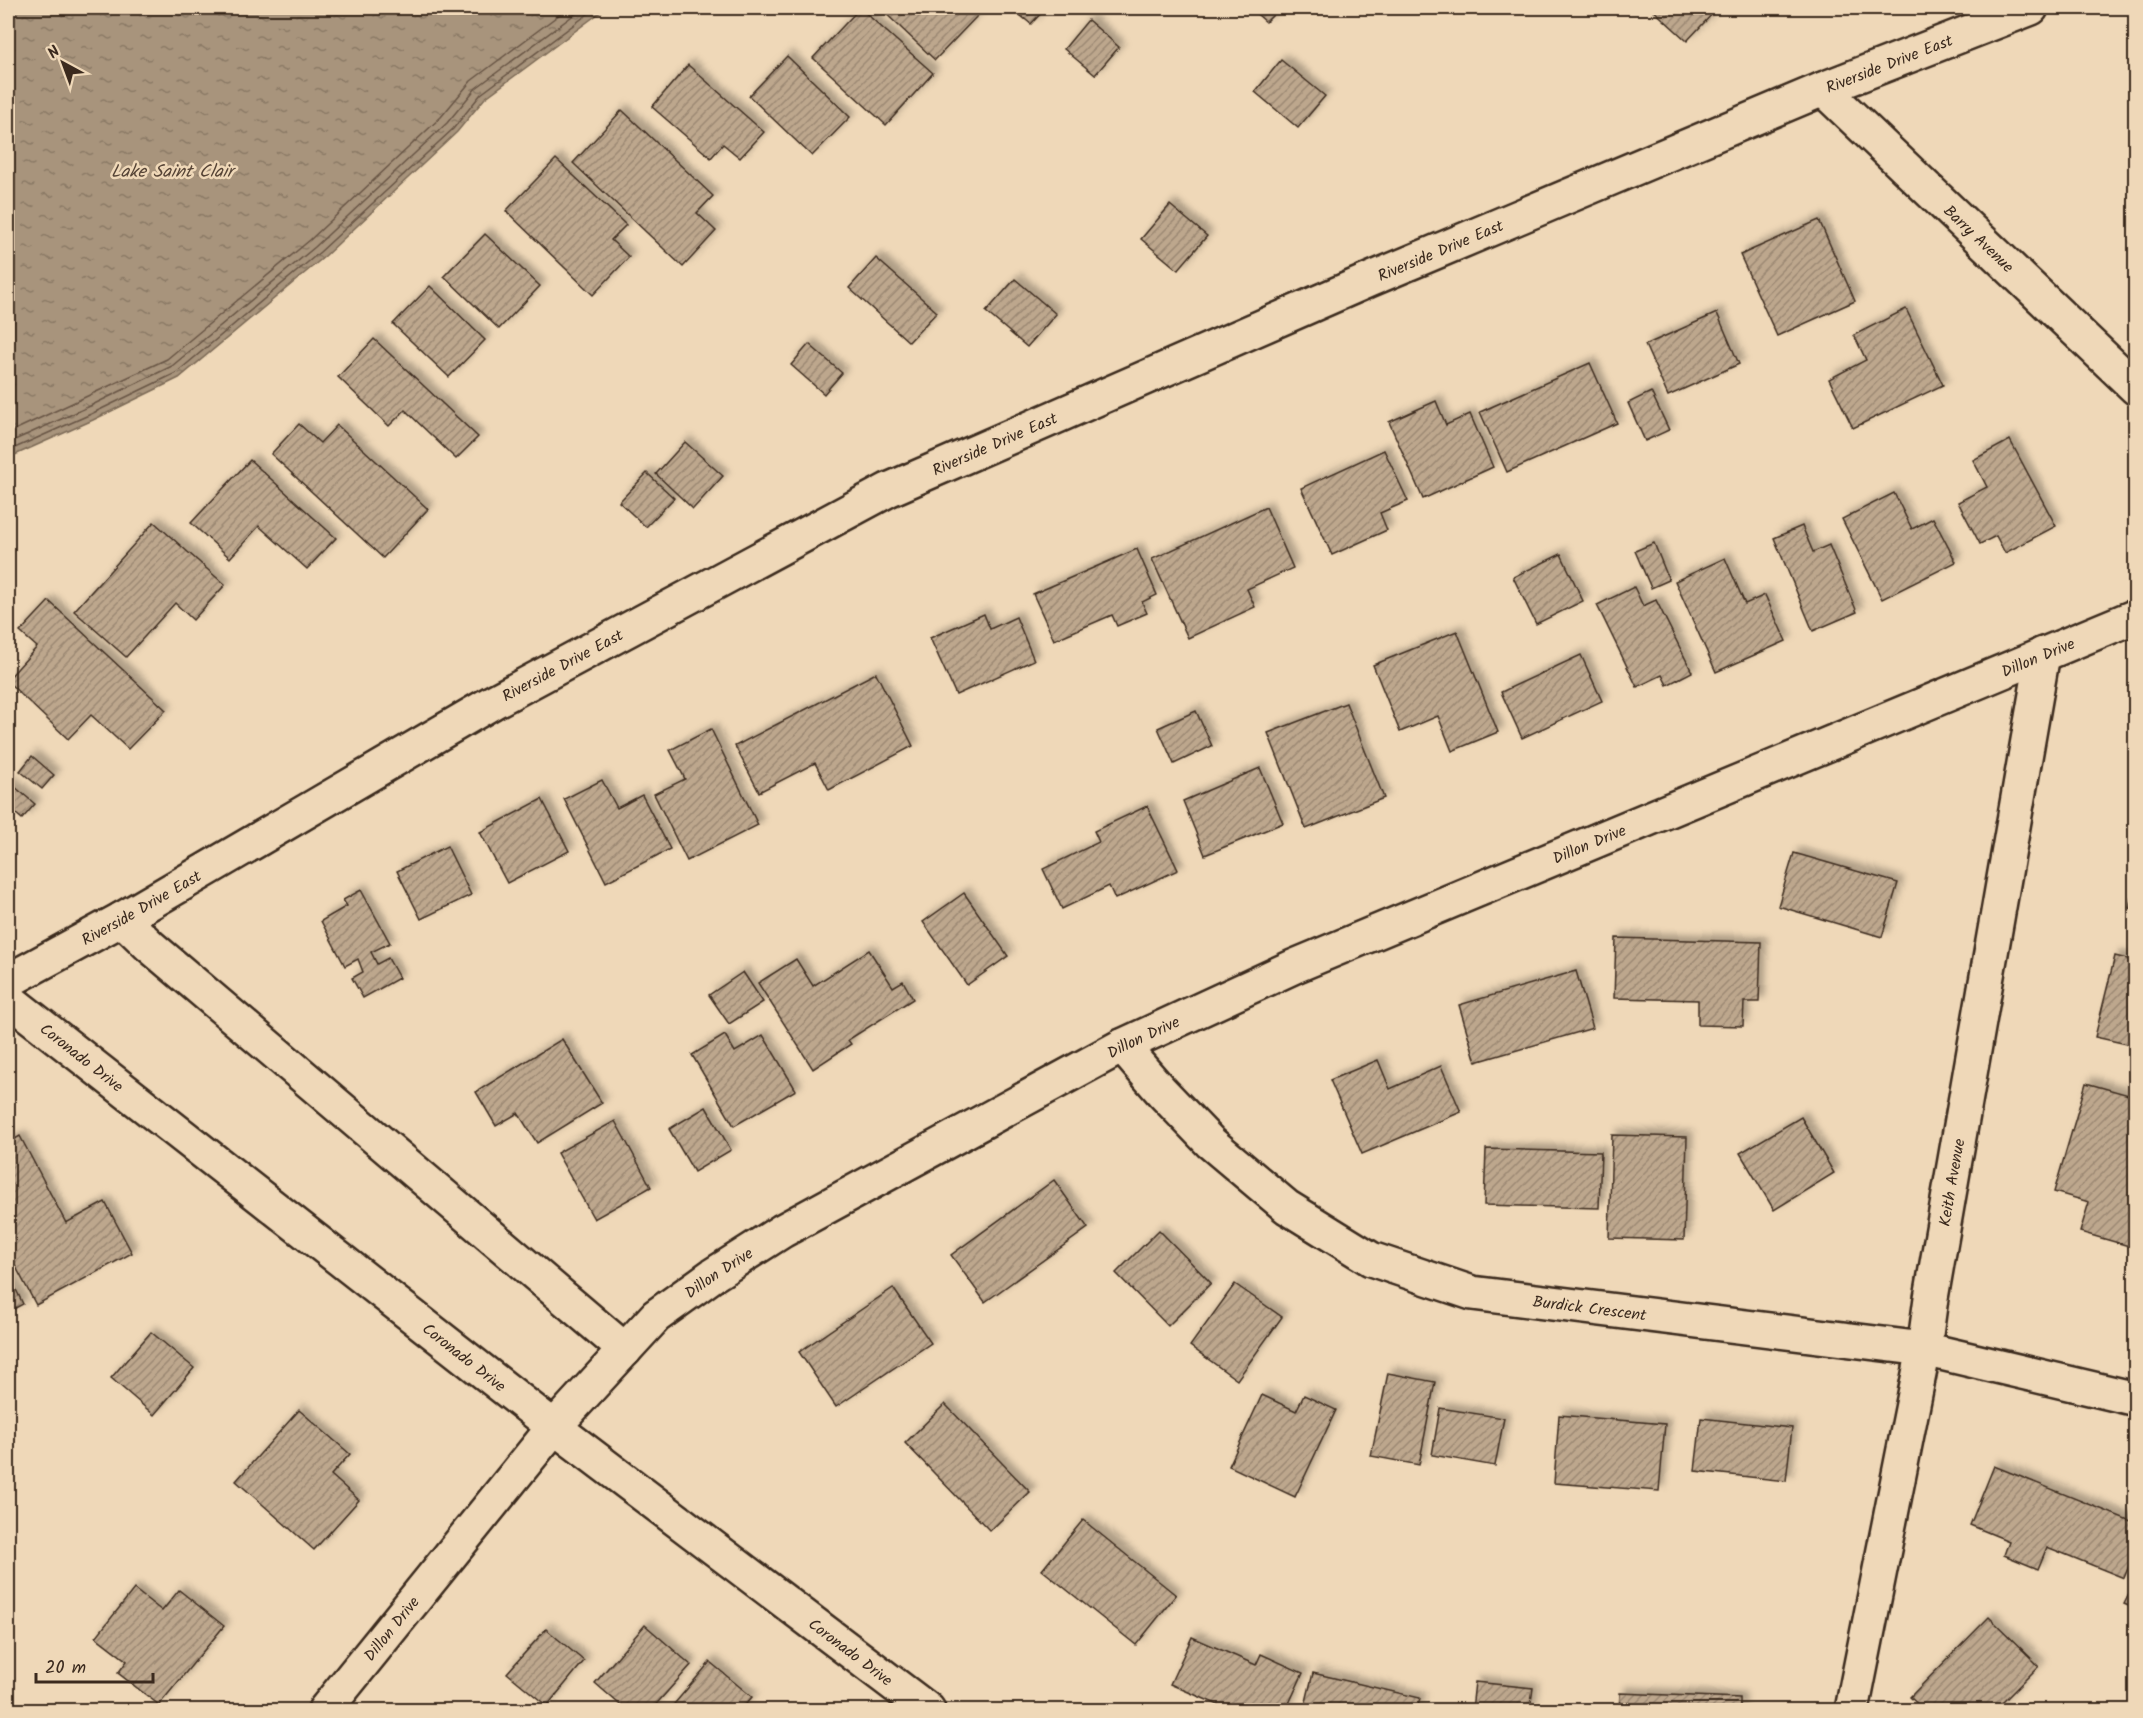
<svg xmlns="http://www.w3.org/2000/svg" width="2143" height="1718" viewBox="0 0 2143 1718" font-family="Kalam,sans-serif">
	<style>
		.water { fill: url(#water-ripples); stroke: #7c6a56; stroke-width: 1.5 }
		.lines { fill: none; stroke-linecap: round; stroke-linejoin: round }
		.shore { stroke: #675444; stroke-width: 1.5 }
		.building { fill: url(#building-hatch); stroke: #3b2a1e; stroke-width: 1.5; filter: url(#shadow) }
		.minor-casing { stroke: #3b2a1e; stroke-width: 38 }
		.major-casing { stroke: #3b2a1e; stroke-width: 38 }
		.minor { stroke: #efd8b8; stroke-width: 33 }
		.major { stroke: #efd8b8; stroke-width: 33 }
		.labels { text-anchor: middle; stroke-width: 5; stroke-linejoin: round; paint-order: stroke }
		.street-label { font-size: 16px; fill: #3b2a1e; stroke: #efd8b8 }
		.water-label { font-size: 18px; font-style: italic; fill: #564436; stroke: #efd8b8 }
	</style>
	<defs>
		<pattern id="water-ripples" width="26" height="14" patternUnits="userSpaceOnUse" patternTransform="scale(1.5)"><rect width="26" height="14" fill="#a8947c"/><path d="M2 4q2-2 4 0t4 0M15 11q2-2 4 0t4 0" fill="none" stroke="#8a7965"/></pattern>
		<pattern id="building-hatch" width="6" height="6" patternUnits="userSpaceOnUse" patternTransform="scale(1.5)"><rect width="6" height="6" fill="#bda78d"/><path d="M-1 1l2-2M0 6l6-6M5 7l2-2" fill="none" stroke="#9b8873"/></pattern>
		<filter id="shadow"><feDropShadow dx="5.5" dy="-5.5" stdDeviation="3" flood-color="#0004"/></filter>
	</defs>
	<rect width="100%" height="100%" fill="#efd8b8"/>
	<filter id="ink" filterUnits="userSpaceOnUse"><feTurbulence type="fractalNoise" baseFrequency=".0167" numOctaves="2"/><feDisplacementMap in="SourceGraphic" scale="12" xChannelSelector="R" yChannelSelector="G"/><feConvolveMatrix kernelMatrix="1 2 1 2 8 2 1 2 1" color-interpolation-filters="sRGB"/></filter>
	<g filter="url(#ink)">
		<path class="water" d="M8 8H606L485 98 457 132 324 257 179 378 93 420 8 458Z"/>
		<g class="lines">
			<g class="shore">
				<path d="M8 433 167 359 310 240 441 117 471 81 568 8"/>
				<path d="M8 443 88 407 172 366 315 247 447 123 476 88 583 8"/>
				<path d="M8 451 91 414 176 373 320 252 453 129 481 94 596 8"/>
			</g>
		</g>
		<g class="building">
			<path d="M860 8 933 73 886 125 813 58Z"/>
			<path d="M880 8H973L979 14 935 60Z"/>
			<path d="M1011 8H1046L1031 24Z"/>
			<path d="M1250 8H1280L1266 22Z"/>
			<path d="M1651 8H1711L1715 11 1687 41Z"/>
			<path d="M1088 20 1119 47 1095 75 1064 49Z"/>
			<path d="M787 56 850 117 812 156 749 96Z"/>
			<path d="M1281 60 1325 96 1298 128 1255 92Z"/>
			<path d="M688 65 764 132 740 158 723 144 711 158 652 107Z"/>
			<path d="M622 110 713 196 697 213 716 231 683 267 573 163Z"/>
			<path d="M556 159 626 225 611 240 629 257 593 295 506 211Z"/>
			<path d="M1170 205 1207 236 1178 270 1141 239Z"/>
			<path d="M1819 220 1855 301 1777 336 1740 255Z"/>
			<path d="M485 234 540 286 499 329 444 276Z"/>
			<path d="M876 258 937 312 909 342 849 288Z"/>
			<path d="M1015 279 1056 314 1027 347 986 312Z"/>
			<path d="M430 286 485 340 449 377 393 324Z"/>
			<path d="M1906 309 1943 385 1853 428 1829 379 1866 360 1854 335Z"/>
			<path d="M1717 313 1739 364 1668 396 1645 345Z"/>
			<path d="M374 339 478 437 456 459 405 410 389 426 338 377Z"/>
			<path d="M809 344 842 373 824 394 791 365Z"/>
			<path d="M1590 363 1617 423 1507 472 1480 412Z"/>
			<path d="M1651 392 1669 430 1645 441 1628 403Z"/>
			<path d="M1436 401 1446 425 1470 414 1493 467 1423 499 1389 422Z"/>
			<path d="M299 424 320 443 337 425 428 509 383 558 271 454Z"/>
			<path d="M2010 440 2056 526 2005 553 1996 536 1980 544 1958 502 1987 487 1973 460Z"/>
			<path d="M685 442 723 476 693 509 656 474Z"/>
			<path d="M1384 450 1408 501 1380 513 1387 530 1332 555 1301 488Z"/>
			<path d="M250 460 336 538 307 569 259 526 230 558 191 523Z"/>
			<path d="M647 473 674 498 646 527 619 502Z"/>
			<path d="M1894 493 1912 529 1933 518 1956 562 1882 599 1842 519Z"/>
			<path d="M1266 507 1293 568 1247 589 1255 607 1188 638 1152 559Z"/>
			<path d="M154 522 225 585 193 620 175 603 126 657 74 611Z"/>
			<path d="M1802 526 1813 552 1829 545 1857 612 1813 631 1774 538Z"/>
			<path d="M1654 543 1669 580 1651 588 1635 551Z"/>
			<path d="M1137 549 1157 595 1142 602 1147 613 1117 626 1112 615 1054 640 1033 594Z"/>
			<path d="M1561 554 1583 601 1536 624 1513 577Z"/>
			<path d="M1725 558 1745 604 1765 595 1786 641 1716 672 1675 581Z"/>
			<path d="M1634 587 1643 606 1656 600 1692 672 1667 685 1662 675 1637 687 1597 605Z"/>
			<path d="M49 601 166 710 128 749 91 715 68 739 8 682V679L37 647 20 632Z"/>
			<path d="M984 614 990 629 1016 617 1034 660 956 695 930 638Z"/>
			<path d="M1457 631 1498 732 1452 751 1438 716 1400 732 1373 665Z"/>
			<path d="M1581 655 1602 701 1522 738 1501 692Z"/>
			<path d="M876 673 913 746 829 790 815 763 759 792 735 746Z"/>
			<path d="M1346 703 1384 798 1306 829 1268 733Z"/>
			<path d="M1196 711 1212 746 1174 764 1158 728Z"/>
			<path d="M711 729 758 825 687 861 654 794 685 779 670 750Z"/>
			<path d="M32 756 54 775 42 789 20 771Z"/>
			<path d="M1260 768 1283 823 1205 855 1183 801Z"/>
			<path d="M602 780 617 808 642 795 670 849 606 882 564 799Z"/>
			<path d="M8 781 35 804 22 819 8 807Z"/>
			<path d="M542 799 569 851 507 883 480 832Z"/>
			<path d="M1147 806 1178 870 1115 899 1109 886 1062 909 1043 869 1099 842 1094 831Z"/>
			<path d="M447 846 471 895 421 919 397 871Z"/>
			<path d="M1794 853 1898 883 1882 937 1778 906Z"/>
			<path d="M2136 878V910L2129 908Z"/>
			<path d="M361 890 390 943 371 952 377 964 388 958 399 978 363 998 352 978 363 972 358 959 345 966 321 921 347 906 343 900Z"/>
			<path d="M964 893 1008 956 967 985 923 922Z"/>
			<path d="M1616 938 1761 942 1759 1002H1744L1743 1026 1698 1025V1000L1614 998Z"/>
			<path d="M869 950 893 987 903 981 913 999 848 1040 851 1044 813 1069 758 983 796 959 813 986Z"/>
			<path d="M2115 956 2136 961V1046L2095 1037Z"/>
			<path d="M1576 971 1593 1028 1476 1062 1459 1005Z"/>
			<path d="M743 972 763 1002 729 1024 709 995Z"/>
			<path d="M725 1035 735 1052 763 1035 796 1090 734 1126 692 1055Z"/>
			<path d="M562 1039 602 1103 537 1143 518 1113 496 1126 476 1092Z"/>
			<path d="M1378 1060 1390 1089 1441 1066 1461 1112 1362 1154 1330 1080Z"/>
			<path d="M2086 1083 2136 1097V1143L2134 1150H2136V1248L2080 1232 2089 1202 2054 1192Z"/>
			<path d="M706 1107 731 1150 694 1172 669 1129Z"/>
			<path d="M1801 1117 1834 1173 1774 1210 1740 1153Z"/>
			<path d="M615 1121 651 1187 594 1219 557 1153Z"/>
			<path d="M1612 1135 1687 1137 1684 1240 1609 1238Z"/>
			<path d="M20 1136 66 1223 105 1202 132 1253 36 1305 8 1252V1143Z"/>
			<path d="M1486 1149 1601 1152 1599 1208 1484 1205Z"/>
			<path d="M1054 1180 1088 1228 985 1302 951 1255Z"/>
			<path d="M1159 1230 1211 1283 1168 1326 1116 1273Z"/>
			<path d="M8 1273 23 1304 8 1312Z"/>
			<path d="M1235 1284 1282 1317 1237 1380 1190 1346Z"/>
			<path d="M893 1288 931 1343 836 1407 799 1352Z"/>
			<path d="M151 1332 194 1368 154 1415 111 1378Z"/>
			<path d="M1388 1373 1435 1382 1419 1465 1371 1456Z"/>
			<path d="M1262 1395 1296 1411 1304 1395 1336 1410 1295 1497 1229 1466Z"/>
			<path d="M945 1404 1030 1492 990 1531 905 1443Z"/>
			<path d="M1440 1408 1504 1418 1495 1466 1432 1455Z"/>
			<path d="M299 1410 350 1454 331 1475 359 1500 314 1550 236 1481Z"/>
			<path d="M1559 1415 1665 1424 1659 1491 1554 1483Z"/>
			<path d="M1701 1418 1792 1428 1786 1481 1695 1471Z"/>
			<path d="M1994 1466 2136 1523V1549L2124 1578 2047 1547 2038 1569 2004 1555 2009 1541 1970 1525Z"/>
			<path d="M1083 1520 1176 1595 1136 1645 1042 1570Z"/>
			<path d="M2136 1580V1609L2124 1604Z"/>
			<path d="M134 1589 162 1611 179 1590 224 1626 159 1705 118 1673 127 1661 96 1637Z"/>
			<path d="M1989 1617 2039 1666 1995 1710H1924L1910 1697Z"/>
			<path d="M645 1625 691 1665 651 1710H626L595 1683Z"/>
			<path d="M546 1629 584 1661 547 1706 507 1673Z"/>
			<path d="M1192 1637 1256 1665 1261 1654 1303 1673 1286 1710H1230L1170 1684Z"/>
			<path d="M710 1662 752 1697 741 1710H669Z"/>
			<path d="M1313 1673 1420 1698 1417 1710H1304Z"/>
			<path d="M1475 1682 1533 1688 1530 1710H1472Z"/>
			<path d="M1620 1693 1740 1698V1710H1619Z"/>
		</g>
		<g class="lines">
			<defs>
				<g id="minor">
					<path id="s1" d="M1823 89 2136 388"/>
					<path d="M122 919 150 946 625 1350"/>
					<path id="s2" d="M8 999 554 1427 928 1710"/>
					<path id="s3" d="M1122 1046 1162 1092 1211 1143 1287 1207 1371 1259 1472 1293 1924 1349 2136 1399"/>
					<path id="s4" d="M325 1710 554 1427 656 1316 713 1275 782 1231 1122 1046 1295 966 2136 616"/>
					<path id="s5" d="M1852 1710 1924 1349 1931 1298 2043 654"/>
				</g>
				<g id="major">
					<path id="s6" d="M8 981 122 919 493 702 888 490 1369 280 1823 89 2031 8"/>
				</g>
			</defs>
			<use href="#minor" class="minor-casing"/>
			<use href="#major" class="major-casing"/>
			<use href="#minor" class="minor"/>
			<use href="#major" class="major"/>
		</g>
	</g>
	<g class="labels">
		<g class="street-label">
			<text dy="6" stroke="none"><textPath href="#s6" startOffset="2096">Riverside Drive East</textPath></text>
			<text dy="6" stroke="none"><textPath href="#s1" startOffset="216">Barry Avenue</textPath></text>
			<text dy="6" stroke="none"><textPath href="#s6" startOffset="1610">Riverside Drive East</textPath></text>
			<text dy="6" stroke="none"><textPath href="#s6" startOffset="1124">Riverside Drive East</textPath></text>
			<text dy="6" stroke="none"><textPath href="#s4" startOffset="2049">Dillon Drive</textPath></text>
			<text dy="6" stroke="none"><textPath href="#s6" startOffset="638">Riverside Drive East</textPath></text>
			<text dy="6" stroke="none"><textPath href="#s4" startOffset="1563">Dillon Drive</textPath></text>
			<text dy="6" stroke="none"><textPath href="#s6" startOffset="152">Riverside Drive East</textPath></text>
			<text dy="6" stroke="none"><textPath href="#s4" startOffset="1077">Dillon Drive</textPath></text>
			<text dy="6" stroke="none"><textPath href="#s2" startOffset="94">Coronado Drive</textPath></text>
			<text dy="6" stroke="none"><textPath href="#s5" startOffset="537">Keith Avenue</textPath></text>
			<text dy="6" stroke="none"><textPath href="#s4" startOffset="591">Dillon Drive</textPath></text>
			<text dy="6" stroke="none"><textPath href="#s3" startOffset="555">Burdick Crescent</textPath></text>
			<text dy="6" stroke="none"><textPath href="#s2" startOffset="580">Coronado Drive</textPath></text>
			<text dy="6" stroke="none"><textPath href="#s4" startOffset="105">Dillon Drive</textPath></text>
			<text dy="6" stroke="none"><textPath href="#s2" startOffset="1066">Coronado Drive</textPath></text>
		</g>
		<g class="water-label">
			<text x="172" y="177">Lake Saint Clair</text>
		</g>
	</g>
	<rect width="2143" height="1718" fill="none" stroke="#efd8b8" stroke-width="30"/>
	<rect x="15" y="15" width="2113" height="1688" fill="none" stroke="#3b2a1e" stroke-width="2" filter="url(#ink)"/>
	<g transform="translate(63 63) rotate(319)" stroke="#efd8b8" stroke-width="4.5" paint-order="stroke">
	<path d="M0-4.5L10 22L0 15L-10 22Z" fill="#3b2a1e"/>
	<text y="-9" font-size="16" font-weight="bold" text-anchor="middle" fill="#3b2a1e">N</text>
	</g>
	<path d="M36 1673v9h117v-9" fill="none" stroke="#3b2a1e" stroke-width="3"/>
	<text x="45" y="1673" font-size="18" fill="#3b2a1e" stroke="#efd8b8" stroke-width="4.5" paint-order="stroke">20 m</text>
</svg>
